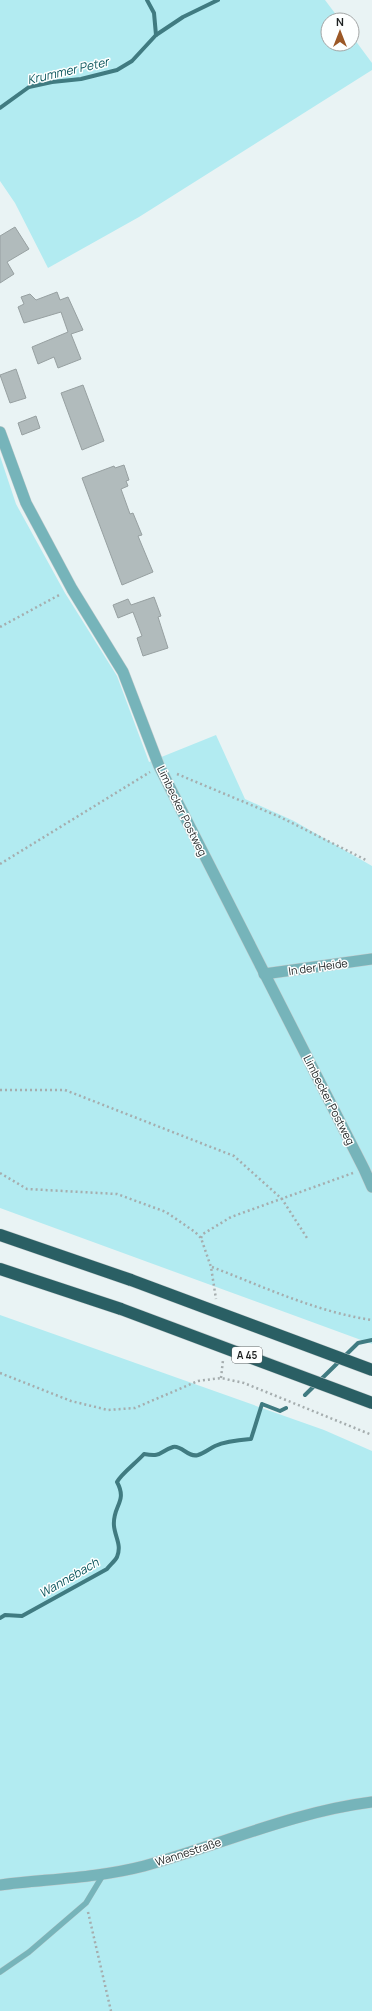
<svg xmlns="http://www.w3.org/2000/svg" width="372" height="2011" viewBox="0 0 372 2011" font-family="Manrope,sans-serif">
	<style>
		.green { fill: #b2ebf1 }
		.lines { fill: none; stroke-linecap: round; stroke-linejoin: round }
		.stream { stroke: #407b81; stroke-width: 4 }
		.building { fill: #b1bbbc; stroke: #97a0a1 }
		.service-casing { stroke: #c4cdce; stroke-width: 6 }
		.minor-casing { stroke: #c4cdce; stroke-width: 12 }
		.motorway-casing { stroke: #c4cdce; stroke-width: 13 }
		.path { stroke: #a5adae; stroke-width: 2.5; stroke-dasharray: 2 3; stroke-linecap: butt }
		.service { stroke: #76b4ba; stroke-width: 5.5 }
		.minor { stroke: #76b4ba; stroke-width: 11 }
		.motorway { stroke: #2a5f64; stroke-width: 12 }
		.motorway-bridge-casing { stroke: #c4cdce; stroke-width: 13; stroke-linecap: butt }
		.motorway-bridge { stroke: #2a5f64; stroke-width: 12 }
		.labels { text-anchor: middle; stroke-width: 3; stroke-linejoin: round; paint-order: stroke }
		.shield { fill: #fdffff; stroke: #606464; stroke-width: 1 }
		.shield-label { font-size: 10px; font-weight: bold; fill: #1d2121 }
		.street-label { font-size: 11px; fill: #1d2121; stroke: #fdffff }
		.water-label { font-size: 12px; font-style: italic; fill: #0a555b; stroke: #fdffff }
	</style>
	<rect width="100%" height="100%" fill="#e9f3f4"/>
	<g class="green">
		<path d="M0 0H325L340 20H328V44H352V36L372 63V70L139 217 48 268 15 203 0 181Z"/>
		<path d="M0 456 16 504 65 593 117 676 149 762 216 735 245 799 294 821 372 866V1344L0 1208Z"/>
		<path d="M0 1315 324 1430 372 1451V2011H0Z"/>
	</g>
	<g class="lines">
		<g class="stream">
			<path d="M147 0 154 13 156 35"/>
			<path d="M0 108 29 87 52 82 81 79 117 70 132 61 156 35 183 17 218 0"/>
			<path d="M305 1395 358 1343 372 1340"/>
			<path d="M0 1618 5 1615 22 1616 107 1569C110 1565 115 1561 117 1557 122 1545 115 1537 114 1526 112 1506 128 1502 117 1482 121 1474 136 1463 144 1454 163 1457 158 1452 173 1447 182 1445 188 1458 198 1455 204 1453 209 1449 215 1446 226 1441 239 1440 251 1439L262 1404 280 1411 286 1408"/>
		</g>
	</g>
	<g class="building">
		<path d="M15 227 29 249 7 262 14 274 0 283V236Z"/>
		<path d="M57 292 60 300 68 297 83 330 71 334 81 359 58 368 54 357 38 364 32 347 68 332 61 312 24 323 18 307 24 304 21 297 30 294 36 300Z"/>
		<path d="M16 369 26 398 10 403 0 375Z"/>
		<path d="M83 385 104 441 82 450 61 393Z"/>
		<path d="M36 416 40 428 22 435 18 423Z"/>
		<path d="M124 465 129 480 126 481 128 486 121 489 130 514 133 513 142 535 138 536 153 572 122 585 82 478 114 466 115 468Z"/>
		<path d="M154 597 161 616 158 617 168 648 143 656 137 638 142 636 133 612 118 618 113 605 128 599 131 605Z"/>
	</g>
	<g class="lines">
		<defs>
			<path id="service" d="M0 1972 29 1952 86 1903 103 1875"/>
			<g id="minor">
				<path d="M0 432 26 503 72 589 123 672 159 766 364 1169 372 1187"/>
				<path d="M264 974 372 959"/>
				<path d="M0 1885C48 1879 98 1878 144 1866 220 1845 293 1812 372 1802"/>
			</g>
			<g id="motorway">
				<path d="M0 1235 131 1280"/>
				<path d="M0 1269 121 1309"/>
			</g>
		</defs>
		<use href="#service" class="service-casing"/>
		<use href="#minor" class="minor-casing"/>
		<use href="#motorway" class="motorway-casing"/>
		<g class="path">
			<path d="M0 627 61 594"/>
			<path d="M177 774 280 817 366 860"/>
			<path d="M0 864 150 772"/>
			<path d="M0 1090H65L234 1156 282 1199 307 1238"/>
			<path d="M0 1173 27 1189 117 1194 166 1212 195 1232 201 1238 211 1267 216 1299"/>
			<path d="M201 1238 203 1234 231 1217 353 1173"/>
			<path d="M212 1267C264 1287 317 1312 372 1320"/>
			<path d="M0 1373 71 1401 108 1410 135 1408 198 1381 221 1378 244 1383 372 1435"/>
			<path d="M221 1378 223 1360"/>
			<path d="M88 1912 111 2011"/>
		</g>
		<use href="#service" class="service"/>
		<use href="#minor" class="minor"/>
		<use href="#motorway" class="motorway"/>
		<defs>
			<g id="motorway-bridge">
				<path d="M131 1280 372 1370"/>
				<path d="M121 1309 372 1403"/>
			</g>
		</defs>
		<use href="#motorway-bridge" class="motorway-bridge-casing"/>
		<use href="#motorway-bridge" class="motorway-bridge"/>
	</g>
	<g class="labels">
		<rect class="shield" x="232" y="1347" width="30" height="16" rx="3"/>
		<g class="shield-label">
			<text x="247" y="1359">A 45</text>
		</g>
		<g class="street-label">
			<text transform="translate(182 811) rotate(64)" y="4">Limbecker Postweg</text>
			<text transform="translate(318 967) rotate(-8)" y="4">In der Heide</text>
			<text transform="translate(329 1100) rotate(63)" y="4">Limbecker Postweg</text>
			<text transform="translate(188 1852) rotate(-18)" y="4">Wannestraße</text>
		</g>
		<g class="water-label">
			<text transform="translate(68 71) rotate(-13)" y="4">Krummer Peter</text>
			<text transform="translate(69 1578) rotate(-30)" y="4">Wannebach</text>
		</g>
	</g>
	<g transform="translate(340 32)"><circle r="19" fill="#fdffff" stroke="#a3a6a6"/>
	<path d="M0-3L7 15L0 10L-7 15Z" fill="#9b5827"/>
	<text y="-6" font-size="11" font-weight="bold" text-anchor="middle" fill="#1d2121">N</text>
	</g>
</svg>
